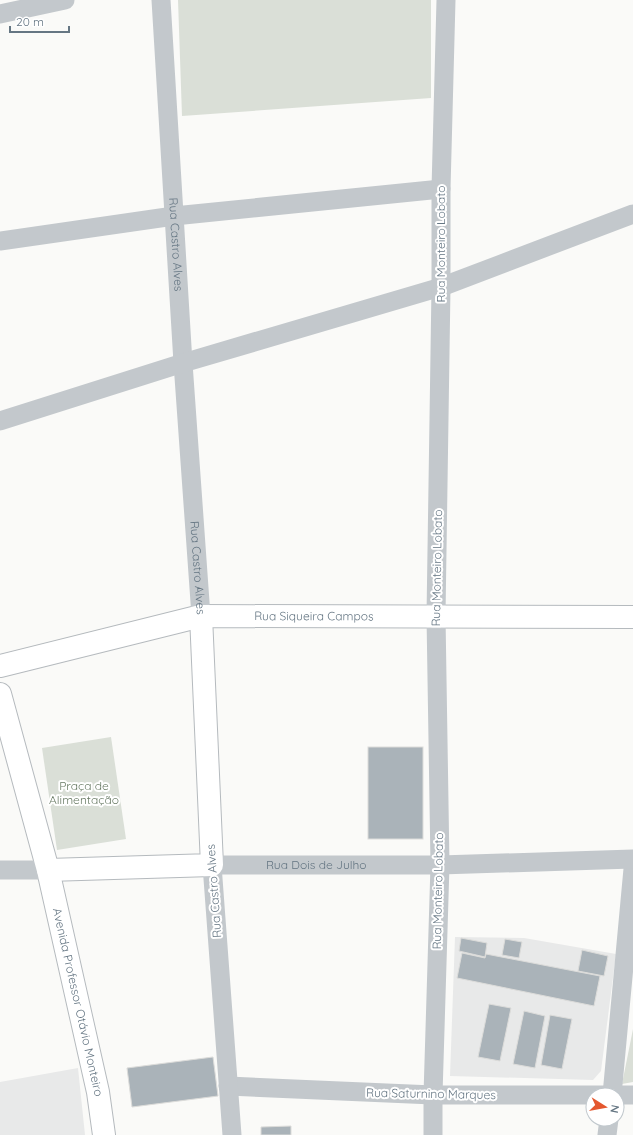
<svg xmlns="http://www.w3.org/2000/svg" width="633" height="1135" viewBox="0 0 633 1135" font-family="Quicksand,sans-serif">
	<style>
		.built { fill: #e8e9e9 }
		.green { fill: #dadfd7 }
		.building { fill: #aab3b9; stroke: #dcdcda }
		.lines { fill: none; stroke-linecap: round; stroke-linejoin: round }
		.major-casing { stroke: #b5babe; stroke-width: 24 }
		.minor { stroke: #c3c8cc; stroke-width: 19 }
		.major { stroke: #fff; stroke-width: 22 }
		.labels { text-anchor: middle; stroke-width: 4; stroke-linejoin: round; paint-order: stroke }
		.street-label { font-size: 12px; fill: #657683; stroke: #fff }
		.park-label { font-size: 12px; fill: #687a64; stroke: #fff }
	</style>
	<rect width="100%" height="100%" fill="#fafaf8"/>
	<g class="built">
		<path d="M455 937 524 938 616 954 601 1071 593 1080 450 1076Z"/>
		<path d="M78 1068 85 1135H0V1082Z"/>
	</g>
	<g class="green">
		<path d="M178 0H431V98L182 116Z"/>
		<path d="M111 737 126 839 57 850 42 748Z"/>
		<path d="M633 1029V1082L622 1084Z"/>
	</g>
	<g class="building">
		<rect x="368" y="747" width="55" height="92"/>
		<path d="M461 938 487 943 485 957 459 951Z"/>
		<path d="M505 939 522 942 519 958 502 955Z"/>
		<path d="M582 950 608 956 604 976 578 971Z"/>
		<path d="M462 953 485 958 486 954 600 976 594 1006 457 978Z"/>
		<path d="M489 1004 511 1008 500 1061 478 1057Z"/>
		<path d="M524 1011 545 1016 535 1068 513 1064Z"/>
		<path d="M550 1015 572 1019 562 1069 541 1065Z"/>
		<path d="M213 1057 218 1096 132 1107 127 1068Z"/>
		<path d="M291 1126V1135H261V1127Z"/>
	</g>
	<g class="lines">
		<defs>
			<g id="major">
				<path id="s3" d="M0 666 201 616 633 617"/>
				<path id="s4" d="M0 694 48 870 98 1092 104 1135"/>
				<path d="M48 870 212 865 201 616"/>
			</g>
		</defs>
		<use href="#major" class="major-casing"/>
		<g class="minor">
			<path id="s1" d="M161 0 183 363 201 616"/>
			<path d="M0 14 65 0"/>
			<path d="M0 241 174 216 441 189"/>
			<path d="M0 421 183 363 441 287 633 214"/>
			<path d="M0 870H48"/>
			<path d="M228 1086 433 1095H633"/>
			<path d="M612 1095 633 869"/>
			<path id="s2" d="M232 1135 212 865H440L633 859"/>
			<path d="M433 1135V1095L440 865 436 616 441 287V189L446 0"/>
			<path d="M607 1135 609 1119"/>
		</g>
		<use href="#major" class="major"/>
	</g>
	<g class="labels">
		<g class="street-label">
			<text dy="4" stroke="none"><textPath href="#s1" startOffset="245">Rua Castro Alves</textPath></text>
			<text transform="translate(441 244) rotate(-90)" y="4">Rua Monteiro Lobato</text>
			<text dy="4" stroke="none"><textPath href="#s1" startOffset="569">Rua Castro Alves</textPath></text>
			<text transform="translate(437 568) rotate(-89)" y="4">Rua Monteiro Lobato</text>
			<text dy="4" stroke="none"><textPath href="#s3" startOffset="320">Rua Siqueira Campos</textPath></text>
			<text dy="4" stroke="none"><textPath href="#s2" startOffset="375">Rua Dois de Julho</textPath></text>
			<text transform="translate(214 891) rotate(-94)" y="4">Rua Castro Alves</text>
			<text transform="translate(438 891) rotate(-89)" y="4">Rua Monteiro Lobato</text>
			<text dy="4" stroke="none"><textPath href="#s4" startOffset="318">Avenida Professor Otávio Monteiro</textPath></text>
			<text transform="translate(431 1094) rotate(1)" y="4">Rua Saturnino Marques</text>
		</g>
		<g class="park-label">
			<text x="84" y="790">Praça de<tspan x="84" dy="14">Alimentação</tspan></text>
		</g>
	</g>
	<g transform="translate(605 1107) rotate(101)"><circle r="19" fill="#ffffff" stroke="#c1c8cd"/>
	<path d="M0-3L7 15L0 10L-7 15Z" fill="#e4572e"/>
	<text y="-6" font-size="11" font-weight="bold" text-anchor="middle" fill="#657683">N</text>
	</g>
	<path d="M10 26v6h59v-6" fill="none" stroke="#657683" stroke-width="2"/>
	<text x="16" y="26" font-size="12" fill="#657683" stroke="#ffffff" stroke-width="3" paint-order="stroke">20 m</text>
</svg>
